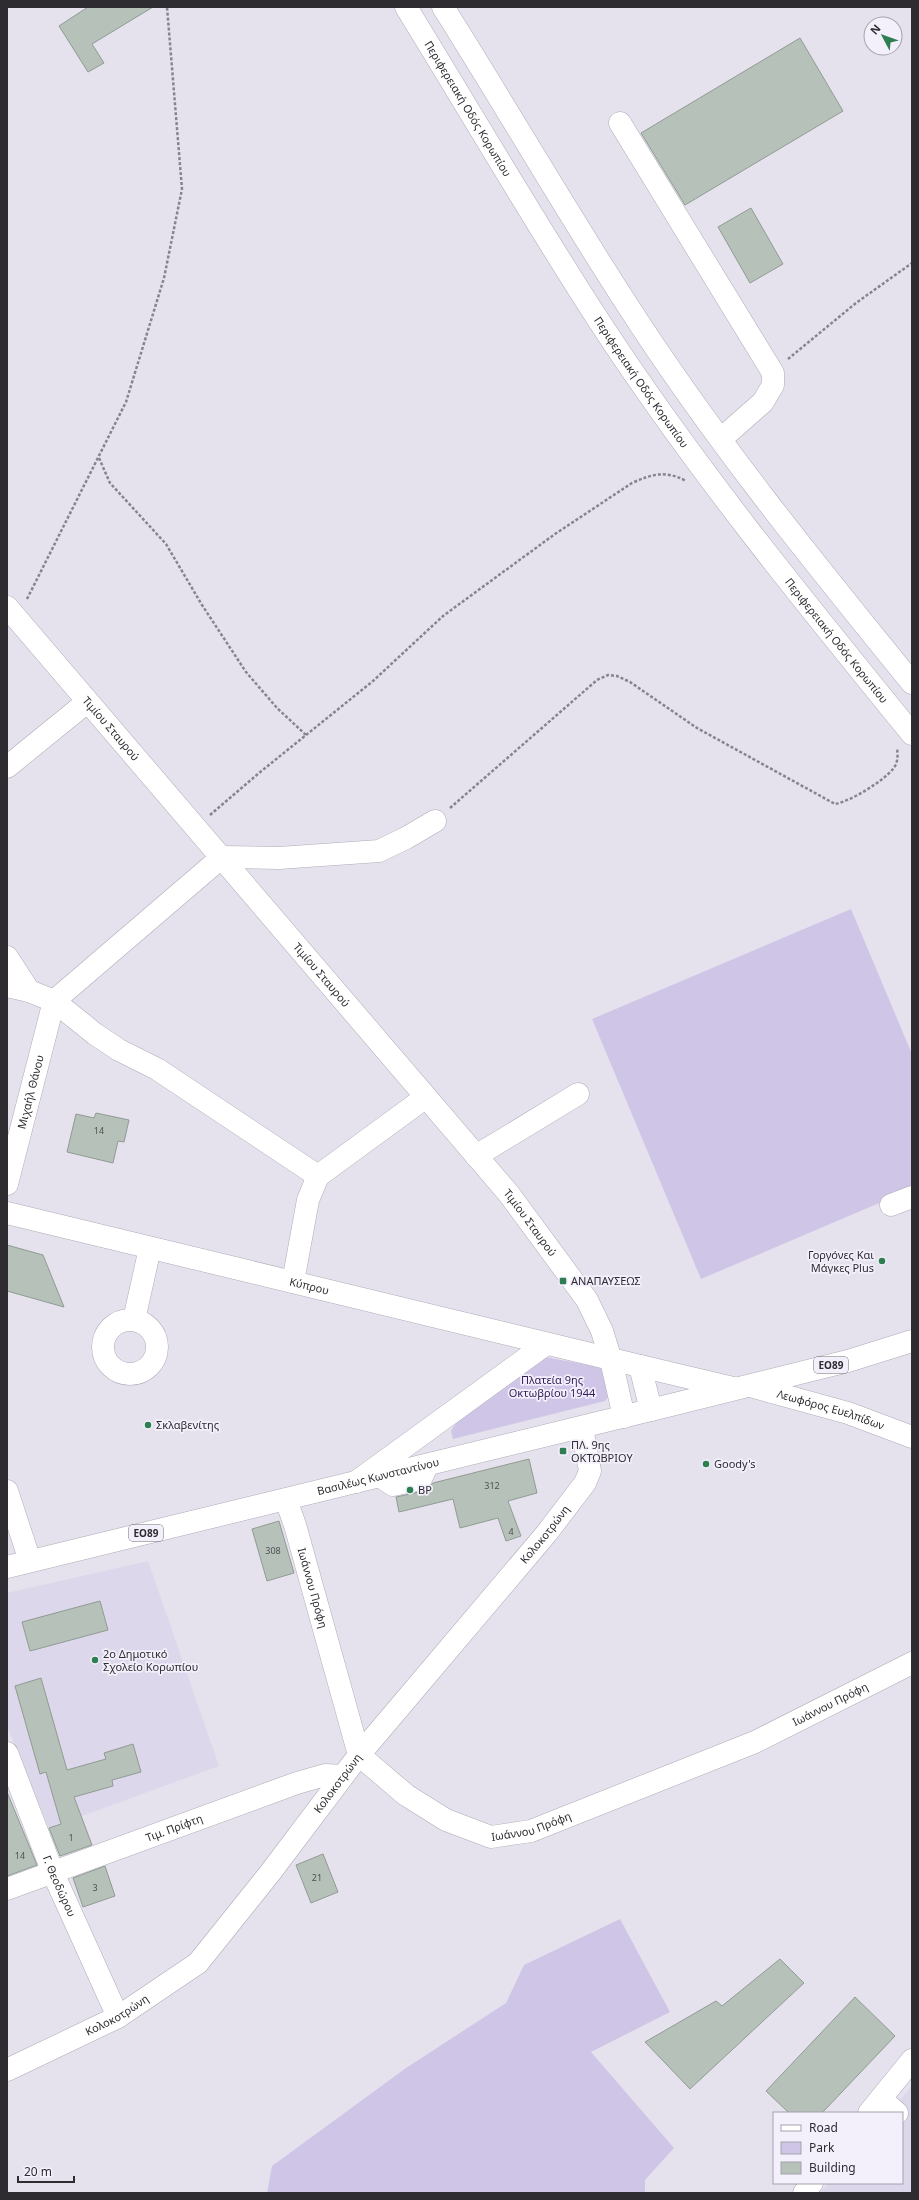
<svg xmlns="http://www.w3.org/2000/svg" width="919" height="2200" viewBox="0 0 919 2200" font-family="'Noto Sans',sans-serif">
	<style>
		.built { fill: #dcd7ea }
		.green { fill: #cfc6e7 }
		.building { fill: #b6c1ba; stroke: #909b93 }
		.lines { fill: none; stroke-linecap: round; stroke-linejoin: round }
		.minor-casing { stroke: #aeabb7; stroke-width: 23 }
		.major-casing { stroke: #aeabb7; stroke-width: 23 }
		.path { stroke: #87848c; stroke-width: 2.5; stroke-dasharray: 3 2; stroke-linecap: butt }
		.minor { stroke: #fff; stroke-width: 22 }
		.major { stroke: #fff; stroke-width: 22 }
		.poi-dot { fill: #2d7f51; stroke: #f3f0fc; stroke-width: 1.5 }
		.labels { text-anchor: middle; stroke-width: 3.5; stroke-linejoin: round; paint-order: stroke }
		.number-label { font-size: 9px; fill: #505153 }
		.shield { fill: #f3f0fc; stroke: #69676e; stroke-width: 1 }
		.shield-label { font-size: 10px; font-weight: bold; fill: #2e2c31 }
		.street-label { font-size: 11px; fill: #2e2c31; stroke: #f3f0fc }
		.poi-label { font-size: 11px; fill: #2e2c31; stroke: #f3f0fc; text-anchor: start }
		.park-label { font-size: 11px; fill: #321a56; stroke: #f3f0fc }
	</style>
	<rect width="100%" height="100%" fill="#e5e2ee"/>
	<g class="built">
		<path d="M148 1561 219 1766 49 1828 7 1726V1593Z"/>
		<path d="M912 2086V2193H820L829 2183H902V2113H889Z"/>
	</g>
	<g class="green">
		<path d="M851 909 912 1054V1189L701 1279 592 1019Z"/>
		<path d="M545 1357 604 1368 611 1394 605 1401 453 1439 451 1431 460 1416Z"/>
		<path d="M620 1919 670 2012 591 2052 674 2148 645 2180V2193H267L272 2166 406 2068 506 2003 524 1965Z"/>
	</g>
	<g class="building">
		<path d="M88 7H153L92 44 104 63 88 72 59 26Z"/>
		<path d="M800 38 843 111 685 205 641 133Z"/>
		<path d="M751 208 783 264 750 283 718 227Z"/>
		<path d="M96 1113 129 1120 124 1142 118 1141 113 1163 67 1152 76 1114 94 1118Z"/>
		<path d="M7 1245 43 1255 64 1307 7 1291Z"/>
		<path d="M529 1459 537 1493 508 1501 521 1536 506 1541 498 1518 460 1528 453 1499 399 1512 396 1497 424 1491 433 1483Z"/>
		<path d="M279 1521 294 1573 267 1581 252 1529Z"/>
		<path d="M100 1601 108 1630 30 1651 22 1622Z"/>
		<path d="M41 1678 67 1770 106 1759 104 1753 133 1744 141 1772 112 1780 113 1786 74 1797 92 1845 60 1856 49 1828 61 1824 46 1772 40 1774 15 1686Z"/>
		<path d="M7 1792 37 1865 7 1876Z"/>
		<path d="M323 1854 338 1892 311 1903 296 1865Z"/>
		<path d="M105 1866 115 1896 83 1907 73 1878Z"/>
		<path d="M780 1959 804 1983 690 2089 645 2042 716 2001 722 2006Z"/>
		<path d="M855 1997 895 2036 822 2113H789L766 2091Z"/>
	</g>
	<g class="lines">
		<defs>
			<g id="minor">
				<path d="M620 123 773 373V385L763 402 721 439"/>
				<path id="s1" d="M7 607 509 1194 587 1300 602 1331 611 1360 624 1417"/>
				<path d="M7 767 87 702"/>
				<path d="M7 957 29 991"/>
				<path d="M7 986 29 991 54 1001 95 1034 119 1050 157 1069 318 1176"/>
				<path d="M54 1001 222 857 279 858 379 851 406 838 435 821"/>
				<path d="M476 1156 578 1094"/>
				<path id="s2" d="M7 1184 54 1001"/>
				<path d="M891 1205 912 1197"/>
				<path id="s3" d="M7 1213 640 1366 651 1410"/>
				<path d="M293 1282 308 1200 318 1176 426 1097"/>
				<circle cx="130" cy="1347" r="27"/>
				<path d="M134 1320 150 1248"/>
				<path d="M381 1477 393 1485 421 1479 427 1466"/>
				<path d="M356 1482 546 1344"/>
				<path d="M7 1491 30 1561"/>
				<path id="s4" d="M286 1500 295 1525 359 1755 406 1795 446 1820 491 1837 531 1831 755 1742 912 1663"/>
				<path id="s5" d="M7 1753 53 1873 118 2017"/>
				<path id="s6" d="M7 1889 297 1783 325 1775 343 1776"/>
				<path id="s7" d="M7 2070 118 2017 198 1963 270 1873 359 1755 546 1534 585 1483 590 1471 582 1428"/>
				<path d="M881 2099 897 2113"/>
				<path d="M869 2113 912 2060"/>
				<path d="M804 2193 812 2183"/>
			</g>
			<g id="major">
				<path id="s8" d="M406 7C470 111 531 216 597 318 692 464 802 599 912 734"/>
				<path d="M443 7C505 105 563 206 626 303 712 437 812 560 912 683"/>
				<path d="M640 1366 733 1388"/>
				<path id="s9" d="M750 1386 848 1413 912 1437"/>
				<path id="s10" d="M7 1567 671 1405 848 1361 912 1341"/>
			</g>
		</defs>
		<use href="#minor" class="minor-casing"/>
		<use href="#major" class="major-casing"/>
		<g class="path">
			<path d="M788 359 856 303 912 263"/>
			<path d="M99 458 110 483 166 544 202 605 246 672 277 708 306 735"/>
			<path d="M27 599 126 402 164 278 182 189 167 7"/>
			<path d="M450 808 597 680 608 675 617 676 630 682 697 728 835 804C851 801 882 782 893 769 898 763 898 755 897 749"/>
			<path d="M210 815 259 773 373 681 443 616 555 534 632 483C652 474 666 470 686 481"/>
		</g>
		<use href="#minor" class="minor"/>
		<use href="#major" class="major"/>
	</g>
	<g class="poi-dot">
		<circle cx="882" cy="1261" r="4"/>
		<rect x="559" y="1277" width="8" height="8" rx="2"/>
		<circle cx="148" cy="1425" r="4"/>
		<rect x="559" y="1447" width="8" height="8" rx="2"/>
		<circle cx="706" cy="1464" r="4"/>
		<circle cx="410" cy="1490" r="4"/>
		<circle cx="95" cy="1660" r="4"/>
	</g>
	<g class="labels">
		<g class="number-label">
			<text x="99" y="1134">14</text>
			<text x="492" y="1489">312</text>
			<text x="511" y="1535">4</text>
			<text x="273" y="1554">308</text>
			<text x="71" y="1841">1</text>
			<text x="20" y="1859">14</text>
			<text x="317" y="1881">21</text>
			<text x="95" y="1891">3</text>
		</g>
		<g class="shield">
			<rect x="814" y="1357" width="34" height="16" rx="3"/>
			<rect x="129" y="1525" width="34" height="16" rx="3"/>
		</g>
		<g class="shield-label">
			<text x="831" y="1369">ΕΟ89</text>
			<text x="146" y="1537">ΕΟ89</text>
		</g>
		<g class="street-label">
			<text dy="4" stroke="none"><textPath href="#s8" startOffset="119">Περιφερειακή Οδός Κορωπίου</textPath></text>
			<text dy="4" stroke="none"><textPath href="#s8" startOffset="443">Περιφερειακή Οδός Κορωπίου</textPath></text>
			<text dy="4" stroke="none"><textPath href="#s8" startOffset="767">Περιφερειακή Οδός Κορωπίου</textPath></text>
			<text dy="4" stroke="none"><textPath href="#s1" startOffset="160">Τιμίου Σταυρού</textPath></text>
			<text dy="4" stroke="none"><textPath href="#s1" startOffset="484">Τιμίου Σταυρού</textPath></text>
			<text dy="4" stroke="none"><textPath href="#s2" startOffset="95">Μιχαήλ Θάνου</textPath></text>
			<text dy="4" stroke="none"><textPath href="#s1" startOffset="808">Τιμίου Σταυρού</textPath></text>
			<text dy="4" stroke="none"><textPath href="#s3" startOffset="311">Κύπρου</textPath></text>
			<text dy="4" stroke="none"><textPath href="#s9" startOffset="84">Λεωφόρος Ευελπίδων</textPath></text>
			<text dy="4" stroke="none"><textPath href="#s10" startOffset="382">Βασιλέως Κωνσταντίνου</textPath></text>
			<text dy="4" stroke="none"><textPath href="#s7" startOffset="771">Κολοκοτρώνη</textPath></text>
			<text dy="4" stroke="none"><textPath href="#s4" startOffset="92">Ιωάννου Πρόφη</textPath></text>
			<text dy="4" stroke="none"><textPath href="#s4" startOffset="788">Ιωάννου Πρόφη</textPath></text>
			<text dy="4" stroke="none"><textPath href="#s7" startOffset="447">Κολοκοτρώνη</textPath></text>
			<text dy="4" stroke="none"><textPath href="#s4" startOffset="464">Ιωάννου Πρόφη</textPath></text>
			<text dy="4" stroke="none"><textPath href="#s6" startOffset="178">Τιμ. Πρίφτη</textPath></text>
			<text dy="4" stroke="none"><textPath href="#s5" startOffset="143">Γ. Θεοδώρου</textPath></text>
			<text dy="4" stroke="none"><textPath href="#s7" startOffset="123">Κολοκοτρώνη</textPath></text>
		</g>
		<g class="poi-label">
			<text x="874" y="1259" text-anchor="end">Γοργόνες Και<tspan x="874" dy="13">Μάγκες Plus</tspan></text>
			<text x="571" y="1285">ΑΝΑΠΑΥΣΕΩΣ</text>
			<text x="156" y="1429">Σκλαβενίτης</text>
			<text x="571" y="1449">ΠΛ. 9ης<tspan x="571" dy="13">ΟΚΤΩΒΡΙΟΥ</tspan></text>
			<text x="714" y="1468">Goody's</text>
			<text x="418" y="1494">BP</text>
			<text x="103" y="1658">2ο Δημοτικό<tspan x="103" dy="13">Σχολείο Κορωπίου</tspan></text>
		</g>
		<g class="park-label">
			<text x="552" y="1384">Πλατεία 9ης<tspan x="552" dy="13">Οκτωβρίου 1944</tspan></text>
		</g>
	</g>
	<rect width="919" height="2200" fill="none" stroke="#2e2c31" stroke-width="16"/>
	<rect x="773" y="2112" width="130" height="72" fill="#f3f0fc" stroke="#a4a2ab"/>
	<rect x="781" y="2125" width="20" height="6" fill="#ffffff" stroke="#a4a2ab"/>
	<text x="809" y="2132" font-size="12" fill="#2e2c31">Road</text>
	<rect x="781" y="2142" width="20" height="12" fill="#cfc6e7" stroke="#a4a2ab"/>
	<text x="809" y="2152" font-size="12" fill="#2e2c31">Park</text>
	<rect x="781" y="2162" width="20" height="12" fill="#b6c1ba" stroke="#a4a2ab"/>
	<text x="809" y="2172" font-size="12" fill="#2e2c31">Building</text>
	<g transform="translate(883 36) rotate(311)"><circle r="19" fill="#f3f0fc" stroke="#a4a2ab"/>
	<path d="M0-3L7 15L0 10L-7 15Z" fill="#2d7f51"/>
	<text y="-6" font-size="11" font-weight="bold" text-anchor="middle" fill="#2e2c31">N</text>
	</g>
	<path d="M18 2176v6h56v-6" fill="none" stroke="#2e2c31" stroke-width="2"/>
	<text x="24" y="2176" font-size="12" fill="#2e2c31" stroke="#f3f0fc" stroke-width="3" paint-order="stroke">20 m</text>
</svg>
